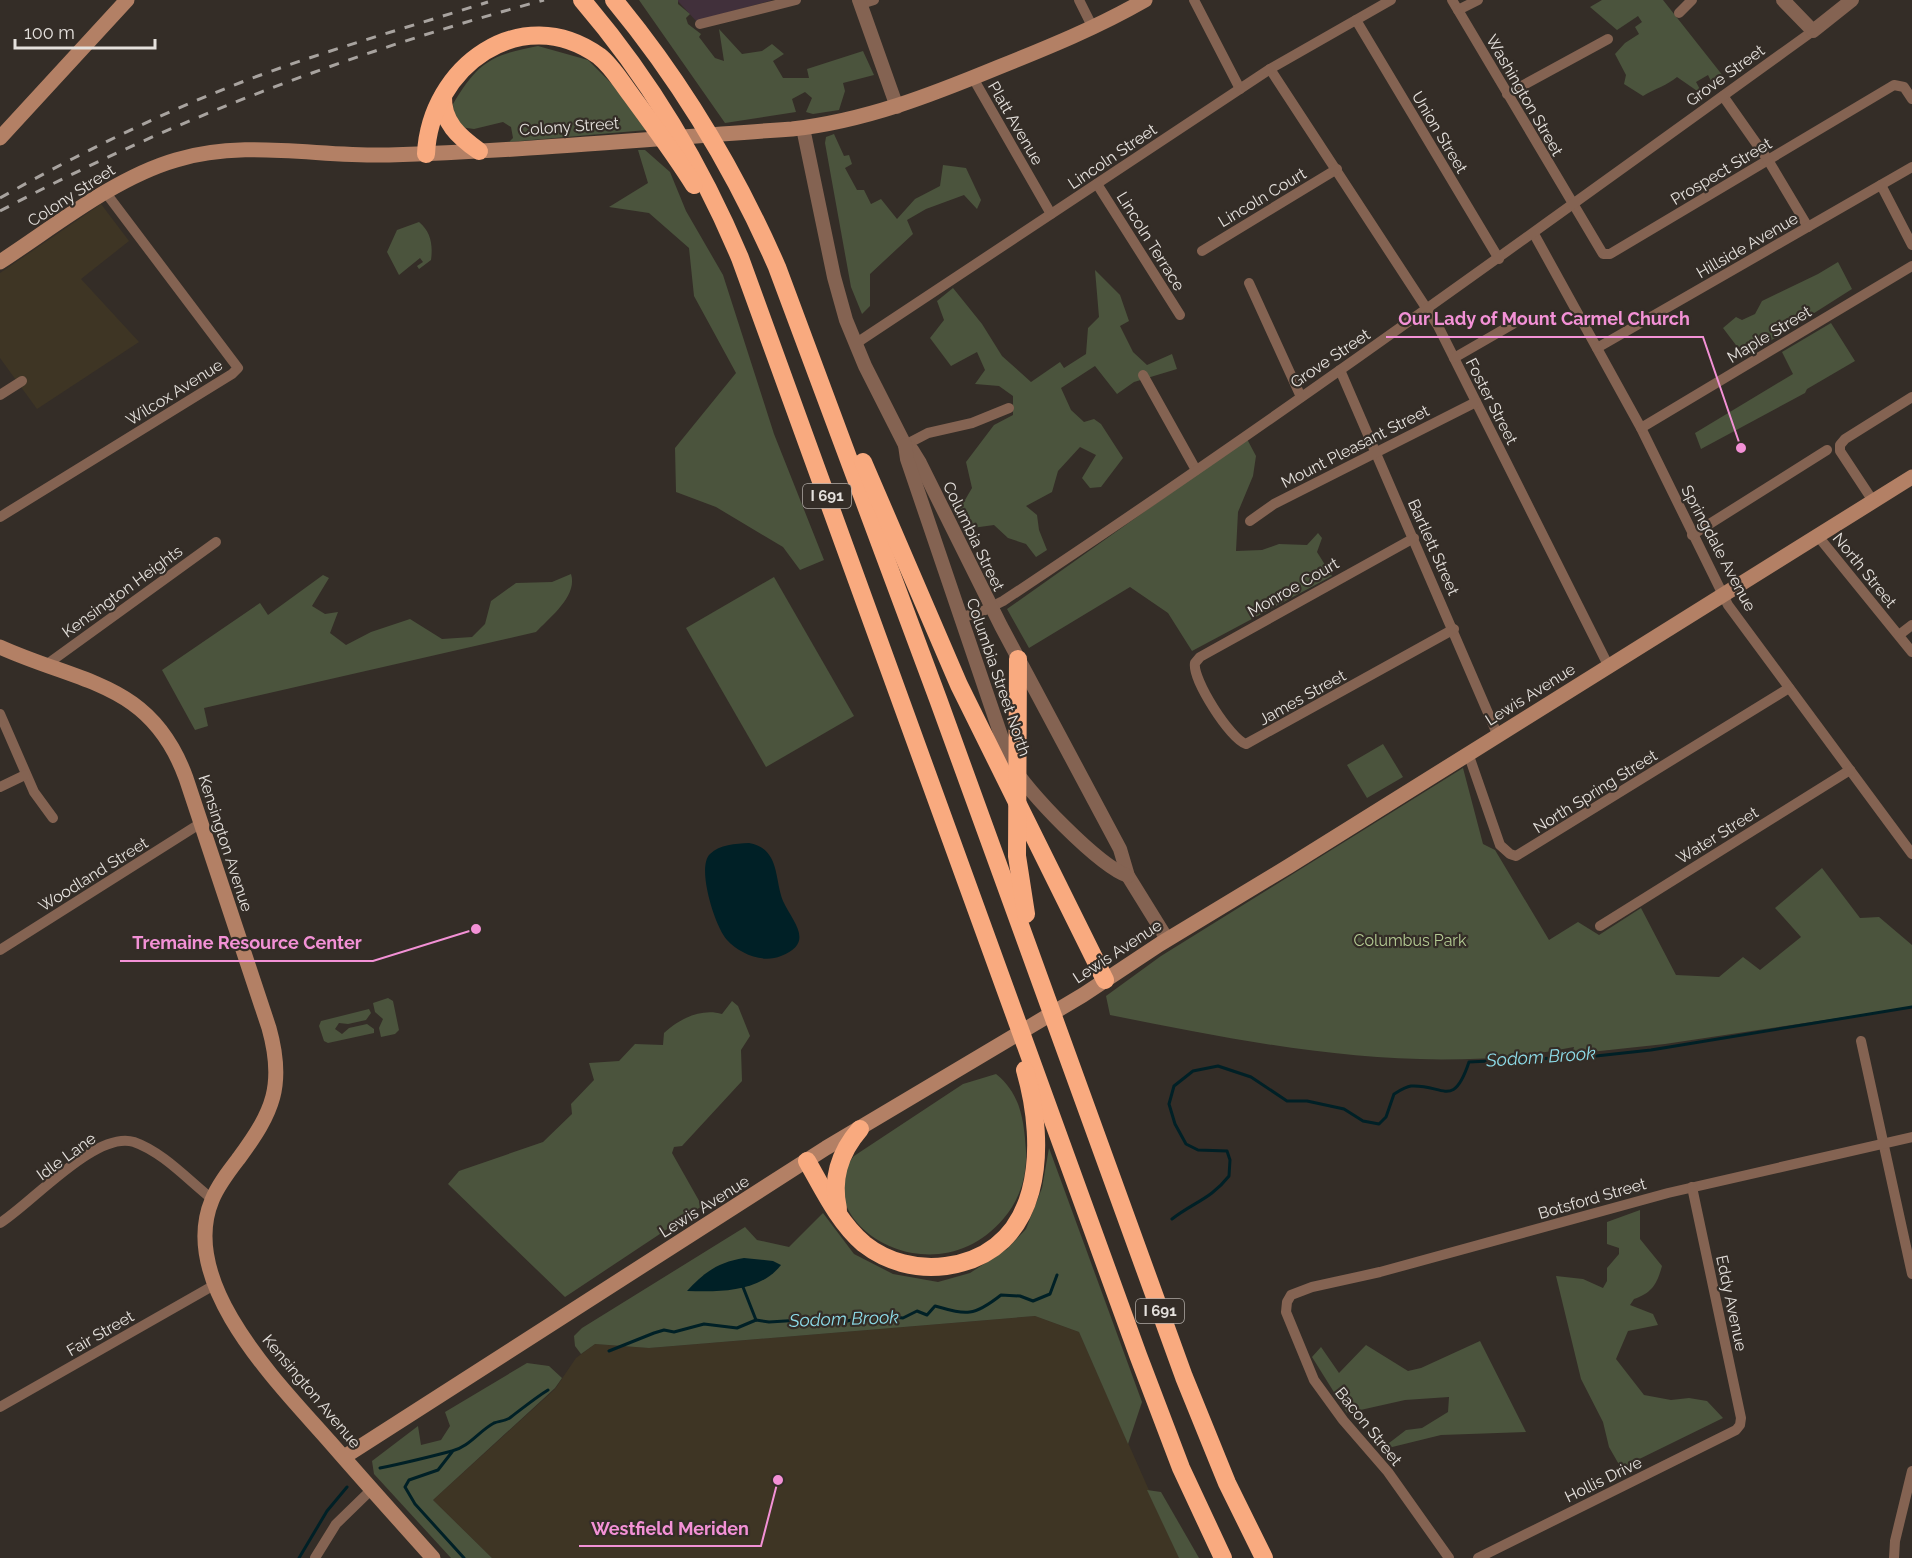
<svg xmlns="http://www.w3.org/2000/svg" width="1912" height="1558" viewBox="0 0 1912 1558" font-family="Raleway,sans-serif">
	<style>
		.commercial { fill: #3e3524 }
		.industrial { fill: #41303b }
		.green { fill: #4b543d }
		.water { fill: #002026 }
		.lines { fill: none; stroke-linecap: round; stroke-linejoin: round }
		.stream { stroke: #002026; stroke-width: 3 }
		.minor { stroke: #846352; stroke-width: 10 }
		.tertiary { stroke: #846352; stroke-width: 14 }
		.secondary { stroke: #b38065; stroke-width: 15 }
		.motorway { stroke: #f9aa7f; stroke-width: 18 }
		.rail { stroke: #a8a39f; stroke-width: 3; stroke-dasharray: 10 10; stroke-linecap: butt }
		.labels { text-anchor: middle; stroke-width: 4.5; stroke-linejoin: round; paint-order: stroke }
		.shield { fill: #342d27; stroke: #b0aba6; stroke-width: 1.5 }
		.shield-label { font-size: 15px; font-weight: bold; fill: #e5e1dd }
		.street-label { font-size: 16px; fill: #e5e1dd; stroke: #342d27 }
		.park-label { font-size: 16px; fill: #b4cb93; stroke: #342d27 }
		.water-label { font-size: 18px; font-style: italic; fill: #8ddce9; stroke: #342d27 }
		.leader { fill: none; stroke: #f391d6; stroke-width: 2 }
		.callout-dot { fill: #f391d6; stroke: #342d27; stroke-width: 2 }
		.callout-label { font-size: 18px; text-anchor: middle; font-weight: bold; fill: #f391d6; stroke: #342d27; stroke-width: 4.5; stroke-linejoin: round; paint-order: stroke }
	</style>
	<rect width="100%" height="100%" fill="#342d27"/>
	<g class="commercial">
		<path d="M101 204 129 241 81 279 139 342 37 409 0 358V273Z"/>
		<path d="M1035 1316 1079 1332 1179 1558H492L433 1500 555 1389 576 1358 595 1344 649 1348Z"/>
	</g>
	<path class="industrial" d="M677 0H773L696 21Z"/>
	<g class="green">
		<path d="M639 0H678V4L690 14 686 18 688 24 701 34 699 37 715 58 724 61 719 29 742 54 762 51 772 44 784 54 773 61 783 78H809L807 69 863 51 874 75 843 83 845 91 839 110 813 114 806 112 812 98 805 92 792 99 796 112 725 123Z"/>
		<path d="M1602 0H1663L1727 81 1715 89 1708 75 1696 82 1703 95 1677 77C1668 85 1654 89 1643 96L1624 84 1626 75 1615 54 1625 43 1639 34 1635 27 1642 22 1638 16 1617 30 1590 7Z"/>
		<path d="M538 46 588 60 616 88 647 130 509 142 513 138 511 127 503 122 474 129 460 127 454 115 453 104C478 62 491 55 538 46Z"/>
		<path d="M834 134 844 156 849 155 852 164 845 168 857 190H864L871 204 881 199 897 219 915 199 940 186 943 165 966 168 981 200 977 209 964 195 926 209 907 220 913 234 870 274V306L862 314 851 287 825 143 826 137Z"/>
		<path d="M638 150H645L670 172 686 211 723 275 774 434 824 560 800 570 783 547 716 507 676 492 675 448 736 373 694 296 689 248 649 213 609 207 648 183Z"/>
		<path d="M419 222C431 232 433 245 431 260L419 269 417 266 423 262 420 258 399 275 387 252 397 230Z"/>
		<path d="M1838 262 1852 289 1745 357 1723 328 1736 317 1742 320 1755 314 1762 301 1818 274Z"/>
		<path d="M1095 270 1120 295 1129 321 1120 326 1133 352 1147 365 1172 354 1177 369 1134 382 1117 394 1095 366 1061 388 1071 410 1084 422 1094 419 1101 424 1123 458 1101 487 1090 488 1082 478 1096 455 1080 447 1058 471 1052 492 1026 506 1037 515 1039 530 1047 550 1036 557 1026 544 1008 538 994 525 965 529 958 512 972 488 966 462 994 425 1013 415V396L999 386 975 384 985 370 977 352 951 366 930 338 944 320 937 301 953 288 982 324 1002 356 1031 382 1060 362 1064 368 1086 354 1088 328 1099 317Z"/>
		<path d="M1831 323 1855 361 1807 389 1805 393 1701 449 1695 433 1793 374 1782 352Z"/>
		<path d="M1247 439 1256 456 1253 476 1238 512 1236 551 1262 550 1279 544 1307 545 1318 533 1322 538 1317 552 1332 576 1192 651 1168 613 1130 587 1029 648 1007 609Z"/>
		<path d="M571 574C578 596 549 618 536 632L204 708 208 726 195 730 162 670 260 603 268 615 323 575 329 578 312 606 325 614 338 612 330 633 346 645 371 632 410 619 442 639 472 637 485 624 491 601 516 583 552 582Z"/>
		<path d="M774 577 854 716 766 767 686 628Z"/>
		<path d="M1383 744 1403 777 1367 798 1347 765Z"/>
		<path d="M1463 768 1483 844 1495 850 1549 940 1578 922 1599 935 1641 908 1676 975 1719 977 1743 957 1760 970 1801 937 1775 908 1822 868 1860 918 1879 917 1912 945V1007L1665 1044 1572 1054 1574 1047C1420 1078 1261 1045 1110 1015L1106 996 1161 956Z"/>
		<path d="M388 998 393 1001 399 1030 395 1034 381 1037 379 1028 383 1019 375 1012 373 1003Z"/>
		<path d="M732 1001 738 1006 750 1036 741 1050 742 1081 682 1146 674 1147 672 1153 702 1206 565 1297 448 1184 459 1171 543 1142 572 1114 571 1104 594 1080 589 1063 619 1061 635 1044 663 1045 664 1033C679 1019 701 1008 722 1014Z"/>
		<path d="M369 1009 371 1013 366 1020 348 1024 339 1023 335 1029 342 1034 349 1028 367 1024 374 1029V1033L328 1043 324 1041 319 1026 321 1021Z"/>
		<path d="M996 1074C1021 1094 1024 1121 1026 1151 1027 1176 1020 1199 1004 1218 932 1304 803 1219 854 1156L963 1084Z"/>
		<path d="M1049 1148 1142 1402 1128 1444 1079 1332 1035 1316 649 1348 595 1344 581 1354 575 1346 574 1336 582 1328 745 1227 757 1240 789 1247 823 1213 854 1254 893 1274 938 1282 970 1273 1007 1249 1026 1229 1042 1188Z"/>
		<path d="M1640 1210V1239L1662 1266C1657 1284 1652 1293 1634 1299L1630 1305 1653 1314 1658 1325 1628 1331 1616 1359 1644 1395 1671 1400 1689 1398 1707 1401 1723 1418 1621 1468 1609 1447 1603 1422 1581 1379 1556 1276 1583 1279 1603 1288 1607 1281V1268L1619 1254V1248L1607 1244V1222Z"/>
		<path d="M1480 1341 1526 1432 1441 1435 1380 1450 1406 1430 1422 1428 1448 1412 1449 1397 1405 1400 1347 1413 1312 1357 1321 1347 1339 1373 1366 1345 1408 1371 1421 1368Z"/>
		<path d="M527 1363 549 1366 562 1378 555 1388 433 1500 492 1558H451L374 1474 372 1461 418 1426 421 1445 441 1440 450 1426 445 1412Z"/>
		<path d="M1147 1490 1161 1492 1199 1558H1179Z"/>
	</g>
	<g class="water">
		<path d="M749 843C780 849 774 877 783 901 792 921 816 943 781 956 762 964 739 953 727 940 715 927 696 867 710 854 720 844 735 844 749 843Z"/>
		<path d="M744 1258 773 1261 781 1265C759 1293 718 1292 687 1291 704 1272 719 1262 744 1258Z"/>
	</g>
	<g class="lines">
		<g class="stream">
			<path d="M1172 1219C1194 1202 1211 1199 1229 1176L1230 1160 1227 1151 1198 1150 1186 1144 1175 1124 1169 1104 1174 1086 1193 1071 1218 1066 1251 1077 1287 1101H1307L1344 1109 1363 1121 1379 1124 1386 1117 1394 1094C1399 1091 1405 1087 1411 1086 1443 1084 1453 1110 1469 1062L1596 1056 1651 1050 1912 1007"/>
			<path d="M743 1287 756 1320"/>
			<path d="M609 1351 654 1333 664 1330 674 1332 704 1324 737 1328 756 1320 769 1322 818 1319 843 1322 873 1315 903 1318 917 1311 927 1315 935 1306C967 1315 973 1317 1001 1295L1020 1296 1033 1301 1050 1294 1057 1275"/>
			<path d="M452 1452 438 1470 409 1480 405 1487 415 1504 464 1558"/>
			<path d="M380 1468C405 1463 429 1457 452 1451 469 1447 479 1431 494 1423 499 1421 506 1421 511 1417 523 1408 535 1398 548 1390"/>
			<path d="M299 1558 327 1511 347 1487"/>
		</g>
		<g class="minor">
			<path d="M1079 0 1093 28"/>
			<path d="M1194 0 1240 89"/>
			<path d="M1452 0 1603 254H1610L1894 85 1904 87 1912 99"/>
			<path d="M861 4 874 0"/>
			<path d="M1458 10 1478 0"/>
			<path d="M1679 13 1692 0"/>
			<path d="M1356 20 1499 259"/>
			<path d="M700 24 796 0"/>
			<path d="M1270 69 1438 326 1609 667"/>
			<path d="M973 78 1051 214"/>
			<path d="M1507 94 1608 39"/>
			<path d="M1723 96 1768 160 1808 227"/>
			<path d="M1097 184 1180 315"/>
			<path d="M1881 185 1912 245"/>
			<path d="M1534 234 1641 428 1728 605 1912 854"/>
			<path d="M1202 251 1337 169"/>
			<path d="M1249 283 1301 397"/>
			<path d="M855 344 1270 69 1391 0"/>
			<path d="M1597 348 1912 167"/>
			<path d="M1454 358 1513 324"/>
			<path d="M1340 370 1498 736"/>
			<path d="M1143 375 1196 470"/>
			<path d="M0 395 22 381"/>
			<path d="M1641 428 1912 266"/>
			<path d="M905 445 928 433 972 423 1009 408"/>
			<path d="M1873 501 1840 451V445L1845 439 1912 397"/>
			<path d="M0 517 232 374 238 368 106 193"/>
			<path d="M1250 521 1274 504 1476 402"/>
			<path d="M1692 535 1827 450"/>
			<path d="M1817 535 1912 652"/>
			<path d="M1414 538 1200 657 1195 663C1192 679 1230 739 1246 744L1454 629"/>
			<path d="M961 617 979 613 1003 601C1278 419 1545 224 1813 31"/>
			<path d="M1899 635 1912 625"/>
			<path d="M46 665 216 542"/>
			<path d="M0 714 34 792 53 818"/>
			<path d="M1468 753 1500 845 1510 854 1516 856 1789 688"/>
			<path d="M0 787 25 775"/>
			<path d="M1600 926 1850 770"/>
			<path d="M0 950 201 823"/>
			<path d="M1861 1041 1912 1274"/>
			<path d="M0 1223C32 1203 96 1130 134 1142 163 1152 189 1181 212 1199"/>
			<path d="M0 1407 216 1284"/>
			<path d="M315 1558 336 1524 372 1489"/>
			<path d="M1449 1558 1388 1472 1343 1420 1314 1380 1286 1312 1287 1302 1291 1295 1312 1287 1380 1272 1668 1193 1912 1137"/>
			<path d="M1478 1558 1736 1430 1740 1425 1741 1418 1692 1187"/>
			<path d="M1894 1558 1895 1541 1912 1471"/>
		</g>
		<g class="tertiary">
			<path d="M859 0 897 107"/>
			<path d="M1783 0 1813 31 1852 0"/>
			<path d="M803 128 834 277 846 320 865 366 905 445 912 450 920 463 1001 626 1120 849 1128 876 1167 939"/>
			<path d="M905 445 907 459 1010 762C1025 790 1099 866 1128 876"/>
		</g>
		<g class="secondary">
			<path d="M0 138 127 0"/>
			<path d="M0 262C54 227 114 178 176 160 244 139 318 157 389 155 523 151 658 138 792 129 865 121 931 95 999 67 1049 47 1098 27 1145 0"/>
			<path d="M0 647C82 684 151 682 186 778L269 1028C285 1085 273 1112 239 1158 229 1171 218 1185 212 1200 177 1284 280 1385 330 1442 364 1481 398 1519 433 1558"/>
			<path d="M344 1457 826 1148 1083 995 1160 944 1289 866 1912 477"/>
		</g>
		<g class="motorway">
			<path d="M582 0C648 77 701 165 740 258L1138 1355 1181 1468 1223 1558"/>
			<path d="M614 0C681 81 735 171 777 267L938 699 1184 1377 1227 1483 1264 1558"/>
			<path d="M443 96C442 122 459 137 479 151"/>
			<path d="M426 154C430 67 521 0 599 56 612 66 621 82 631 95 652 124 674 153 694 185"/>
			<path d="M863 462 959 685 1105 980"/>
			<path d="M1018 659 1017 856 1026 914"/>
			<path d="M807 1161C823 1189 839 1223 864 1244 887 1262 917 1270 946 1266 1044 1252 1047 1146 1025 1070"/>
			<path d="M838 1209C831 1178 840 1152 860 1129"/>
		</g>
		<g class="rail">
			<path d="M0 198C78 154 159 114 242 82 323 51 406 28 488 2"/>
			<path d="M0 211C175 118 353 52 544 0"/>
		</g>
	</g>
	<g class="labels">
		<g class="shield">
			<rect x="803" y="484" width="48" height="24" rx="4.5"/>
			<rect x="1136" y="1299" width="48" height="24" rx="4.5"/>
		</g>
		<g class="shield-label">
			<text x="827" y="501">I 691</text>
			<text x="1160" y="1316">I 691</text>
		</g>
		<g class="street-label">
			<text transform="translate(1725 75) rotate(-36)" y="6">Grove Street</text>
			<text transform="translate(1525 95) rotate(60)" y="6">Washington Street</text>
			<text transform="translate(1016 123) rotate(60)" y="6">Platt Avenue</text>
			<text transform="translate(569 126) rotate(-4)" y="6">Colony Street</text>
			<text transform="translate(1440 132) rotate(59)" y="6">Union Street</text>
			<text transform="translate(1112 156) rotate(-34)" y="6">Lincoln Street</text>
			<text transform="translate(1721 171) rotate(-31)" y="6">Prospect Street</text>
			<text transform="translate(71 195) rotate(-33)" y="6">Colony Street</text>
			<text transform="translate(1262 197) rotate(-31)" y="6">Lincoln Court</text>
			<text transform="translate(1151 241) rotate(58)" y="6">Lincoln Terrace</text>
			<text transform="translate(1747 245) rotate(-30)" y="6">Hillside Avenue</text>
			<text transform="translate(1769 334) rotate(-31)" y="6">Maple Street</text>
			<text transform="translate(1330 358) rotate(-34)" y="6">Grove Street</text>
			<text transform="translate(174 392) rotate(-32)" y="6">Wilcox Avenue</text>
			<text transform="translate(1492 401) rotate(63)" y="6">Foster Street</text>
			<text transform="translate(1355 446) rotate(-27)" y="6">Mount Pleasant Street</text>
			<text transform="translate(974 536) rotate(64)" y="6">Columbia Street</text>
			<text transform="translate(1434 547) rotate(66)" y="6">Bartlett Street</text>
			<text transform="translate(1719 548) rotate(62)" y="6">Springdale Avenue</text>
			<text transform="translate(1865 570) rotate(51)" y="6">North Street</text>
			<text transform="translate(1293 587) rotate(-30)" y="6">Monroe Court</text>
			<text transform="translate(122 591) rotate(-36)" y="6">Kensington Heights</text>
			<text transform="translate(999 677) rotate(71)" y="6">Columbia Street North</text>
			<text transform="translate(1530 694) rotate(-32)" y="6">Lewis Avenue</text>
			<text transform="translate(1302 697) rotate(-29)" y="6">James Street</text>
			<text transform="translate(1595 791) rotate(-32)" y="6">North Spring Street</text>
			<text transform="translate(1717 835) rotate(-32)" y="6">Water Street</text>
			<text transform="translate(226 843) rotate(72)" y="6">Kensington Avenue</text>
			<text transform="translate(93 874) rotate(-32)" y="6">Woodland Street</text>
			<text transform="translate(1117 951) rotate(-33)" y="6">Lewis Avenue</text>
			<text transform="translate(66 1156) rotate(-36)" y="6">Idle Lane</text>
			<text transform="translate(1592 1198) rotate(-16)" y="6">Botsford Street</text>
			<text transform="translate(704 1206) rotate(-32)" y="6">Lewis Avenue</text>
			<text transform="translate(1732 1303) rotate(78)" y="6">Eddy Avenue</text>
			<text transform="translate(100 1333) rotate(-30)" y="6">Fair Street</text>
			<text transform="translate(312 1391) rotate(50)" y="6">Kensington Avenue</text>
			<text transform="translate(1369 1426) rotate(51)" y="6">Bacon Street</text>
			<text transform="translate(1603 1479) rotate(-26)" y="6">Hollis Drive</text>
		</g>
		<g class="park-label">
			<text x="1410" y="946">Columbus Park</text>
		</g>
		<g class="water-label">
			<text transform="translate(1541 1057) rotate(-4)" y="6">Sodom Brook</text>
			<text transform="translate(844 1319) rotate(-2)" y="6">Sodom Brook</text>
		</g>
	</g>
	<path class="leader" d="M1741 448L1703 337H1386M476 929L373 961H120M778 1480L761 1546H579"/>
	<g class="callout-dot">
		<circle cx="1741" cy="448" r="6"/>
		<circle cx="476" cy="929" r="6"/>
		<circle cx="778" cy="1480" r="6"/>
	</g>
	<g class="callout-label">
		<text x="1544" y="325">Our Lady of Mount Carmel Church</text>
		<text x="247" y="949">Tremaine Resource Center</text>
		<text x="670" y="1535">Westfield Meriden</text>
	</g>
	<path d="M15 39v9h140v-9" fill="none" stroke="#e5e1dd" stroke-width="3"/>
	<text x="24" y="39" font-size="18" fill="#e5e1dd" stroke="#342d27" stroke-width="4.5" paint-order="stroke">100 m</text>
</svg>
